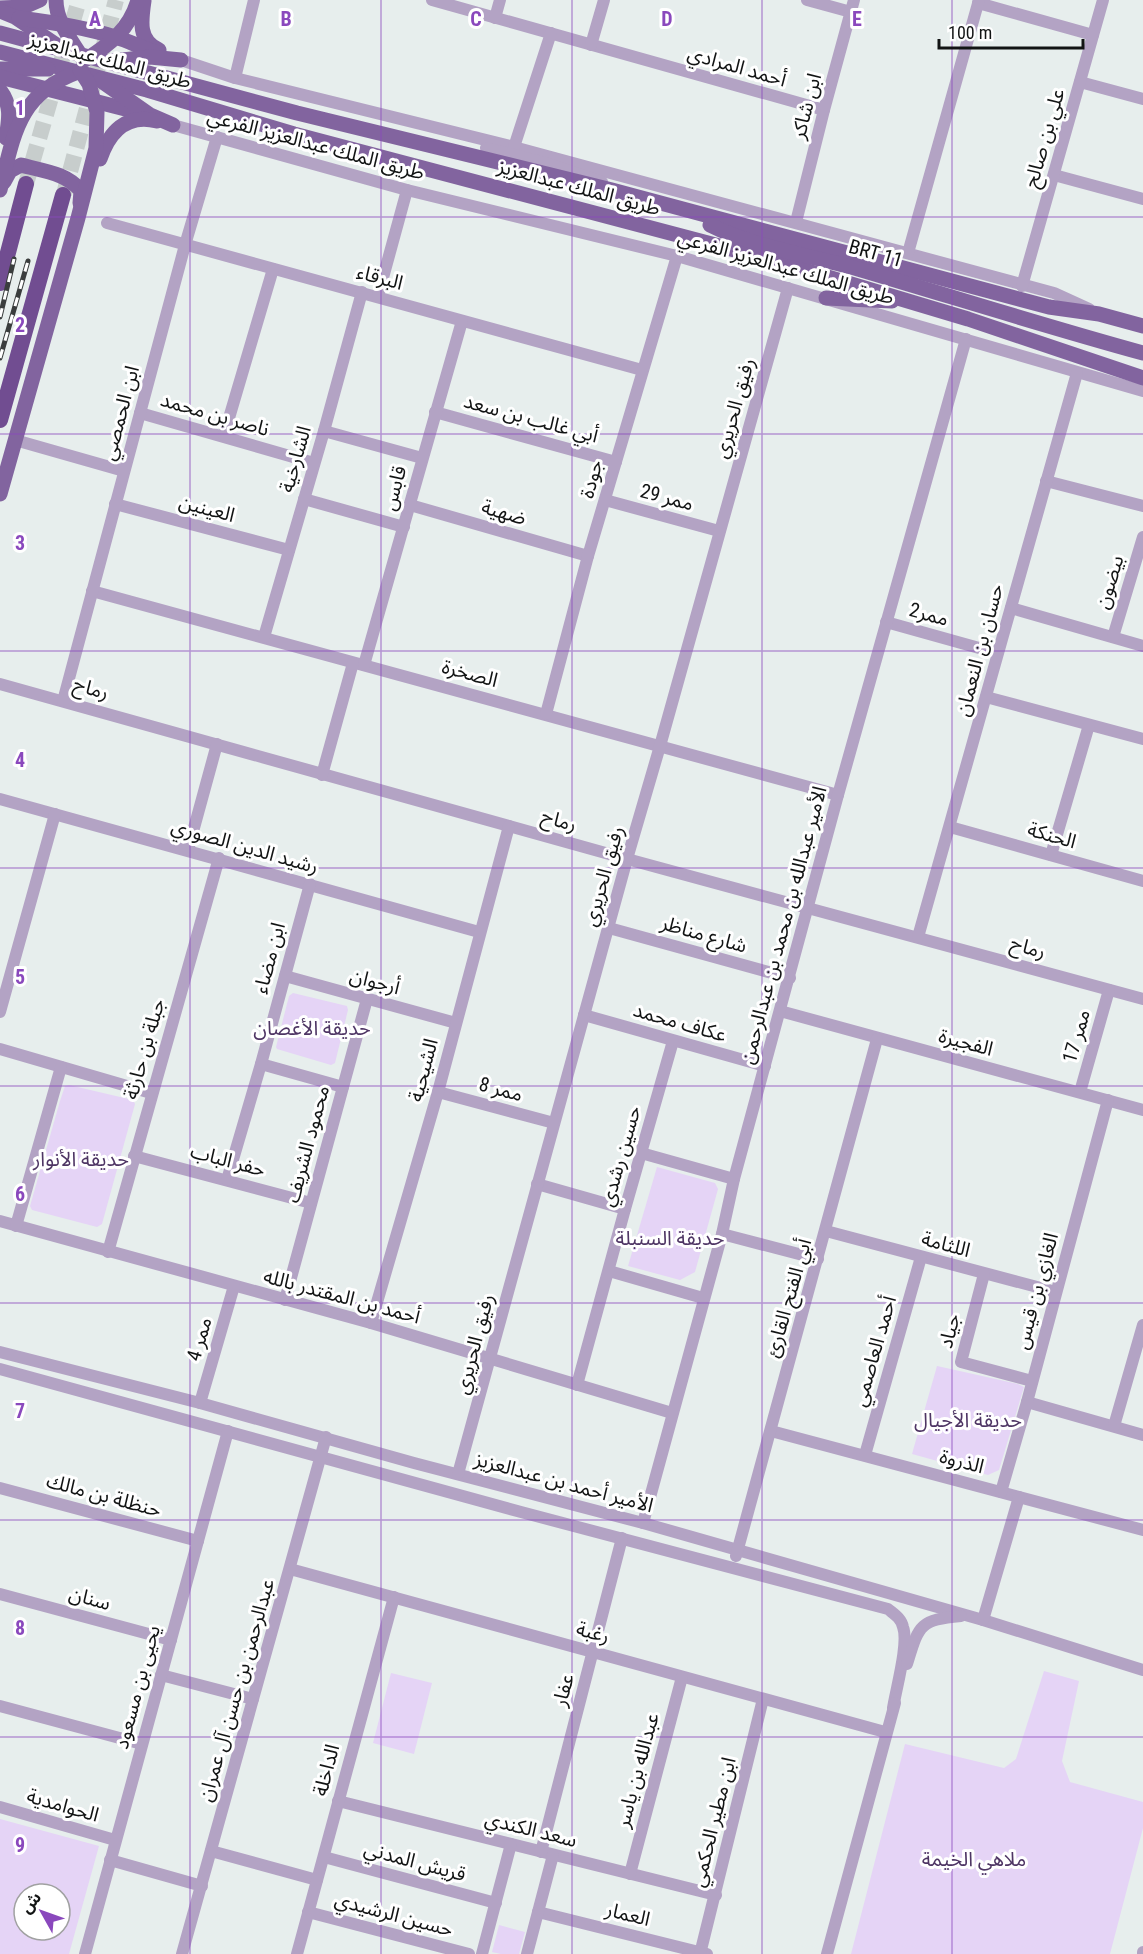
<svg xmlns="http://www.w3.org/2000/svg" width="1143" height="1954" viewBox="0 0 1143 1954" font-family="'Roboto Condensed','Noto Sans Arabic',sans-serif">
	<style>
		.green { fill: #e5d4f6; fill-rule: evenodd }
		.lines { fill: none; stroke-linecap: round; stroke-linejoin: round }
		.highway-tunnel { stroke: #c7cdcc; stroke-width: 16; stroke-dasharray: 16 8; stroke-linecap: butt }
		.minor { stroke: #b3a3c4; stroke-width: 12 }
		.major { stroke: #82649f; stroke-width: 15 }
		.highway { stroke: #714d91; stroke-width: 16 }
		.rail-casing { stroke: #3a3d3d; stroke-width: 5 }
		.rail { stroke: #fff; stroke-width: 3; stroke-dasharray: 9; stroke-linecap: butt }
		.grid { fill: none; stroke: #8a48bd; stroke-width: 1.5; stroke-opacity: 0.55 }
		.labels { text-anchor: middle; stroke-width: 6; stroke-linejoin: round; paint-order: stroke }
		.street-label { font-size: 20px; fill: #121414; stroke: #fff }
		.park-label { font-size: 20px; fill: #4e3564; stroke: #fff }
		.grid-label { font-size: 20px; text-anchor: middle; font-weight: bold; fill: #8a48bd; stroke: #fff; stroke-width: 6; stroke-linejoin: round; paint-order: stroke }
	</style>
	<rect width="100%" height="100%" fill="#e7eeed"/>
	<g class="green">
		<path d="M293 993 347 1006 348 1010 335 1063 331 1065 277 1049 276 1047 289 996Z"/>
		<path d="M69 1085 133 1100 135 1104 102 1224 97 1227 32 1210 30 1206 60 1101 65 1086Z"/>
		<path d="M657 1167 715 1183 718 1189 695 1272 680 1280 628 1266Z"/>
		<path d="M937 1366 1018 1384 1024 1387 999 1470 988 1475 912 1454Z"/>
		<path d="M1044 1671 1079 1681 1062 1761 1070 1782 1143 1802V1828L1110 1954H851L905 1744 1004 1768 1016 1759Z"/>
		<path d="M391 1673 432 1683 414 1754 373 1743Z"/>
		<path d="M0 1819 99 1846 69 1954H0ZM24 1894H60V1930H24Z"/>
		<path d="M499 1925 525 1932 519 1954H501L492 1952Z"/>
	</g>
	<g class="lines">
		<g class="highway-tunnel">
			<path d="M26 184 79 0"/>
			<path d="M64 194 116 0"/>
		</g>
		<g class="minor">
			<path d="M432 0 824 110"/>
			<path d="M807 0 851 12"/>
			<path d="M978 3 1093 35"/>
			<path d="M495 18 500 0"/>
			<path d="M591 45 604 0"/>
			<path d="M181 60 235 78 514 147 1054 293 1089 309"/>
			<path d="M235 78 254 0"/>
			<path d="M1080 82 1143 99"/>
			<path d="M173 125 407 190 677 256 1143 391"/>
			<path d="M514 147 551 33"/>
			<path d="M486 148 542 162 602 182"/>
			<path d="M1054 175 1143 199"/>
			<path d="M796 222 824 110 854 0"/>
			<path d="M107 223 642 370"/>
			<path d="M908 253 979 0"/>
			<path d="M1022 286 1103 0"/>
			<path d="M378 296 407 190"/>
			<path d="M435 412 616 462"/>
			<path d="M140 413 314 463"/>
			<path d="M324 431 422 458"/>
			<path d="M224 435 273 269"/>
			<path d="M15 440 124 471"/>
			<path d="M1046 481 1143 506"/>
			<path d="M304 499 404 527"/>
			<path d="M605 500 719 531"/>
			<path d="M115 504 289 550"/>
			<path d="M410 505 588 556"/>
			<path d="M92 591 838 795"/>
			<path d="M1011 608 1143 646"/>
			<path d="M886 622 997 653"/>
			<path d="M264 637 324 431 362 292"/>
			<path d="M1113 637 1143 537"/>
			<path d="M364 665 462 321"/>
			<path d="M0 684 627 859 1143 999"/>
			<path d="M986 697 1143 739"/>
			<path d="M63 701 185 245 217 137"/>
			<path d="M546 714 588 556 677 256"/>
			<path d="M322 775 353 663"/>
			<path d="M0 799 479 932"/>
			<path d="M950 827 1143 881"/>
			<path d="M188 850 217 744"/>
			<path d="M1051 855 1089 725"/>
			<path d="M609 928 790 978"/>
			<path d="M918 937 1077 373"/>
			<path d="M285 976 456 1023"/>
			<path d="M780 1011 1143 1110"/>
			<path d="M0 1012 55 814"/>
			<path d="M584 1015 765 1066"/>
			<path d="M0 1049 151 1093"/>
			<path d="M261 1064 343 1087"/>
			<path d="M438 1092 554 1123"/>
			<path d="M1080 1092 1109 990"/>
			<path d="M641 1153 734 1179"/>
			<path d="M134 1156 311 1203"/>
			<path d="M227 1180 261 1064 310 884"/>
			<path d="M537 1184 625 1209"/>
			<path d="M0 1221 371 1323 672 1413"/>
			<path d="M16 1226 61 1067"/>
			<path d="M826 1231 1056 1292"/>
			<path d="M722 1234 818 1259"/>
			<path d="M108 1252 219 858"/>
			<path d="M609 1271 703 1298"/>
			<path d="M984 1274 961 1362 1032 1381"/>
			<path d="M285 1300 367 999"/>
			<path d="M371 1323 438 1092 509 826"/>
			<path d="M0 1352 200 1403 414 1463 643 1523 983 1620 1143 1670"/>
			<path d="M0 1369 521 1512 888 1609C894 1614 901 1618 903 1627 909 1643 896 1689 893 1708"/>
			<path d="M577 1385 625 1209 673 1041"/>
			<path d="M1027 1402 1143 1435"/>
			<path d="M200 1403 234 1286"/>
			<path d="M1114 1426 1143 1325"/>
			<path d="M771 1431 1143 1530"/>
			<path d="M865 1455 921 1257"/>
			<path d="M458 1474 627 859 660 746 788 288"/>
			<path d="M0 1488 198 1541"/>
			<path d="M1001 1492 1027 1402 1108 1100"/>
			<path d="M643 1523 722 1234 734 1179 838 795 966 339"/>
			<path d="M736 1556 877 1039"/>
			<path d="M290 1569 885 1732"/>
			<path d="M0 1594 171 1640"/>
			<path d="M983 1620 1019 1497"/>
			<path d="M907 1664C919 1625 919 1620 961 1616"/>
			<path d="M161 1675 253 1699"/>
			<path d="M0 1706 142 1744"/>
			<path d="M338 1801 716 1895"/>
			<path d="M0 1807 115 1840"/>
			<path d="M211 1851 317 1880"/>
			<path d="M541 1852 622 1538"/>
			<path d="M324 1857 496 1903"/>
			<path d="M110 1860 202 1886"/>
			<path d="M630 1874 682 1677"/>
			<path d="M308 1912 469 1954"/>
			<path d="M538 1912 707 1954"/>
			<path d="M85 1954 228 1431"/>
			<path d="M182 1954 326 1437"/>
			<path d="M297 1954 394 1597"/>
			<path d="M482 1954 511 1844"/>
			<path d="M527 1954 553 1855"/>
			<path d="M700 1954 763 1699"/>
			<path d="M827 1954 895 1703"/>
			<path d="M1143 1954V1952"/>
		</g>
		<g class="major">
			<path d="M56 0C56 22 72 41 83 59"/>
			<path d="M144 1C141 21 138 41 159 50"/>
			<path d="M0 8 24 7 40 0"/>
			<path d="M0 11 15 17 55 44"/>
			<path d="M19 18C51 22 84 27 115 37 130 41 143 49 158 53"/>
			<path d="M0 33 297 113 612 190 1049 307 1099 314 1143 326"/>
			<path d="M0 52 147 90 294 134 761 257 968 319 1143 378"/>
			<path d="M85 60C109 45 130 29 138 0"/>
			<path d="M113 61 150 57 181 60"/>
			<path d="M0 69H48"/>
			<path d="M0 77 137 112"/>
			<path d="M100 80 150 115 173 125"/>
			<path d="M0 90C12 106 9 119 6 138"/>
			<path d="M100 159C109 132 126 113 157 121"/>
			<path d="M4 182 10 171 21 165C43 171 67 173 81 191L80 203"/>
			<path d="M0 190C14 134 18 94 78 72"/>
			<path d="M710 225C756 248 810 255 858 269 953 297 1048 327 1143 353"/>
			<path d="M826 298 892 301"/>
			<path d="M0 494 78 218 96 148 97 112 89 84 80 70"/>
		</g>
		<g class="highway">
			<path d="M0 283 26 184"/>
			<path d="M0 420 63 195"/>
		</g>
		<defs>
			<g id="rail">
				<path d="M0 317 14 259"/>
				<path d="M0 358 28 261"/>
			</g>
		</defs>
		<use href="#rail" class="rail-casing"/>
		<use href="#rail" class="rail"/>
	</g>
	<path class="grid" d="M190 0V1954M381 0V1954M572 0V1954M762 0V1954M952 0V1954M0 217H1143M0 434H1143M0 651H1143M0 868H1143M0 1086H1143M0 1303H1143M0 1520H1143M0 1737H1143"/>
	<g class="labels">
		<g class="street-label">
			<text transform="translate(110 60) rotate(15)" y="7">طريق الملك عبدالعزيز</text>
			<text transform="translate(737 66) rotate(16)" y="7">أحمد المرادي</text>
			<text transform="translate(806 106) rotate(-75)" y="7">ابن شاكر</text>
			<text transform="translate(1044 138) rotate(-74)" y="7">علي بن صالح</text>
			<text transform="translate(316 144) rotate(15)" y="7">طريق الملك عبدالعزيز الفرعي</text>
			<text transform="translate(579 187) rotate(15)" y="7">طريق الملك عبدالعزيز</text>
			<text transform="translate(876 253) rotate(16)" y="7">BRT 11</text>
			<text transform="translate(786 267) rotate(16)" y="7">طريق الملك عبدالعزيز الفرعي</text>
			<text transform="translate(380 277) rotate(15)" y="7">البرقاء</text>
			<text transform="translate(734 408) rotate(-74)" y="7">رفيق الحريري</text>
			<text transform="translate(120 413) rotate(-75)" y="7">ابن الحمصي</text>
			<text transform="translate(215 414) rotate(16)" y="7">ناصر بن محمد</text>
			<text transform="translate(531 418) rotate(15)" y="7">أبي غالب بن سعد</text>
			<text transform="translate(295 459) rotate(-74)" y="7">الشارخية</text>
			<text transform="translate(591 479) rotate(-75)" y="7">جودة</text>
			<text transform="translate(394 488) rotate(-75)" y="7">قابس</text>
			<text transform="translate(667 497) rotate(15)" y="7">ممر 29</text>
			<text transform="translate(207 508) rotate(15)" y="7">العينين</text>
			<text transform="translate(504 512) rotate(16)" y="7">ضهية</text>
			<text transform="translate(1109 582) rotate(-73)" y="7">بيضون</text>
			<text transform="translate(929 614) rotate(15)" y="7">ممر2</text>
			<text transform="translate(979 650) rotate(-75)" y="7">حسان بن النعمان</text>
			<text transform="translate(470 673) rotate(15)" y="7">الصخرة</text>
			<text transform="translate(91 688) rotate(16)" y="7">رماح</text>
			<text transform="translate(559 820) rotate(16)" y="7">رماح</text>
			<text transform="translate(1052 835) rotate(16)" y="7">الحنكة</text>
			<text transform="translate(245 846) rotate(16)" y="7">رشيد الدين الصوري</text>
			<text transform="translate(603 876) rotate(-74)" y="7">رفيق الحريري</text>
			<text transform="translate(783 925) rotate(-75)" y="7">الأمير عبدالله بن محمد بن عبدالرحمن</text>
			<text transform="translate(704 934) rotate(16)" y="7">شارع مناظر</text>
			<text transform="translate(1028 947) rotate(16)" y="7">رماح</text>
			<text transform="translate(269 958) rotate(-75)" y="7">ابن مضاء</text>
			<text transform="translate(375 981) rotate(15)" y="7">أرجوان</text>
			<text transform="translate(680 1022) rotate(16)" y="7">عكاف محمد</text>
			<text transform="translate(1076 1036) rotate(-74)" y="7">ممر 17</text>
			<text transform="translate(966 1042) rotate(15)" y="7">الفجيرة</text>
			<text transform="translate(144 1049) rotate(-74)" y="7">جبلة بن حارثة</text>
			<text transform="translate(423 1070) rotate(-75)" y="7">الشيحية</text>
			<text transform="translate(501 1089) rotate(15)" y="7">ممر 8</text>
			<text transform="translate(307 1144) rotate(-75)" y="7">محمود الشريف</text>
			<text transform="translate(620 1156) rotate(-74)" y="7">حسين رشدي</text>
			<text transform="translate(228 1160) rotate(15)" y="7">حفر الباب</text>
			<text transform="translate(946 1244) rotate(15)" y="7">اللثامة</text>
			<text transform="translate(1036 1291) rotate(-75)" y="7">الغازي بن قيس</text>
			<text transform="translate(342 1296) rotate(15)" y="7">أحمد بن المقتدر بالله</text>
			<text transform="translate(788 1298) rotate(-74)" y="7">أبي الفتح القارئ</text>
			<text transform="translate(949 1331) rotate(-76)" y="7">جياد</text>
			<text transform="translate(199 1339) rotate(-74)" y="7">ممر 4</text>
			<text transform="translate(474 1344) rotate(-75)" y="7">رفيق الحريري</text>
			<text transform="translate(874 1351) rotate(-74)" y="7">أحمد العاصمي</text>
			<text transform="translate(962 1461) rotate(15)" y="7">الذروة</text>
			<text transform="translate(564 1482) rotate(15)" y="7">الأمير أحمد بن عبدالعزيز</text>
			<text transform="translate(104 1495) rotate(15)" y="7">حنظلة بن مالك</text>
			<text transform="translate(90 1598) rotate(15)" y="7">سنان</text>
			<text transform="translate(593 1632) rotate(15)" y="7">رغبة</text>
			<text transform="translate(137 1687) rotate(-75)" y="7">يحيى بن مسعود</text>
			<text transform="translate(236 1690) rotate(-74)" y="7">عبدالرحمن بن حسن آل عمران</text>
			<text transform="translate(563 1690) rotate(-75)" y="7">عفار</text>
			<text transform="translate(326 1770) rotate(-75)" y="7">الداخلة</text>
			<text transform="translate(637 1770) rotate(-75)" y="7">عبدالله بن ياسر</text>
			<text transform="translate(63 1805) rotate(16)" y="7">الحوامدية</text>
			<text transform="translate(713 1822) rotate(-76)" y="7">ابن مطير الحكمي</text>
			<text transform="translate(531 1829) rotate(14)" y="7">سعد الكندي</text>
			<text transform="translate(415 1861) rotate(15)" y="7">قريش المدني</text>
			<text transform="translate(394 1914) rotate(15)" y="7">حسين الرشيدي</text>
			<text transform="translate(628 1914) rotate(14)" y="7">العمار</text>
		</g>
		<g class="park-label">
			<text x="312" y="1035">حديقة الأغصان</text>
			<text x="81" y="1166">حديقة الأنوار</text>
			<text x="670" y="1245">حديقة السنبلة</text>
			<text x="968" y="1427">حديقة الأجيال</text>
			<text x="974" y="1866">ملاهي الخيمة</text>
		</g>
	</g>
	<g class="grid-label">
		<text x="95" y="26">A</text>
		<text x="286" y="26">B</text>
		<text x="476" y="26">C</text>
		<text x="667" y="26">D</text>
		<text x="857" y="26">E</text>
		<text x="20" y="115">1</text>
		<text x="20" y="332">2</text>
		<text x="20" y="550">3</text>
		<text x="20" y="767">4</text>
		<text x="20" y="984">5</text>
		<text x="20" y="1201">6</text>
		<text x="20" y="1418">7</text>
		<text x="20" y="1635">8</text>
		<text x="20" y="1852">9</text>
	</g>
	<g transform="translate(42 1912) rotate(310)"><circle r="28" fill="#ffffff" stroke="#a0a1a1" stroke-width="1.5"/>
	<path d="M0-4.5L10 22L0 15L-10 22Z" fill="#8a48bd"/>
	<text y="-9" font-size="16" font-weight="bold" text-anchor="middle" fill="#121414">ش</text>
	</g>
	<path d="M939 39v9h144v-9" fill="none" stroke="#121414" stroke-width="3"/>
	<text x="948" y="39" font-size="18" fill="#121414" stroke="#ffffff" stroke-width="4.5" paint-order="stroke">100 m</text>
</svg>
